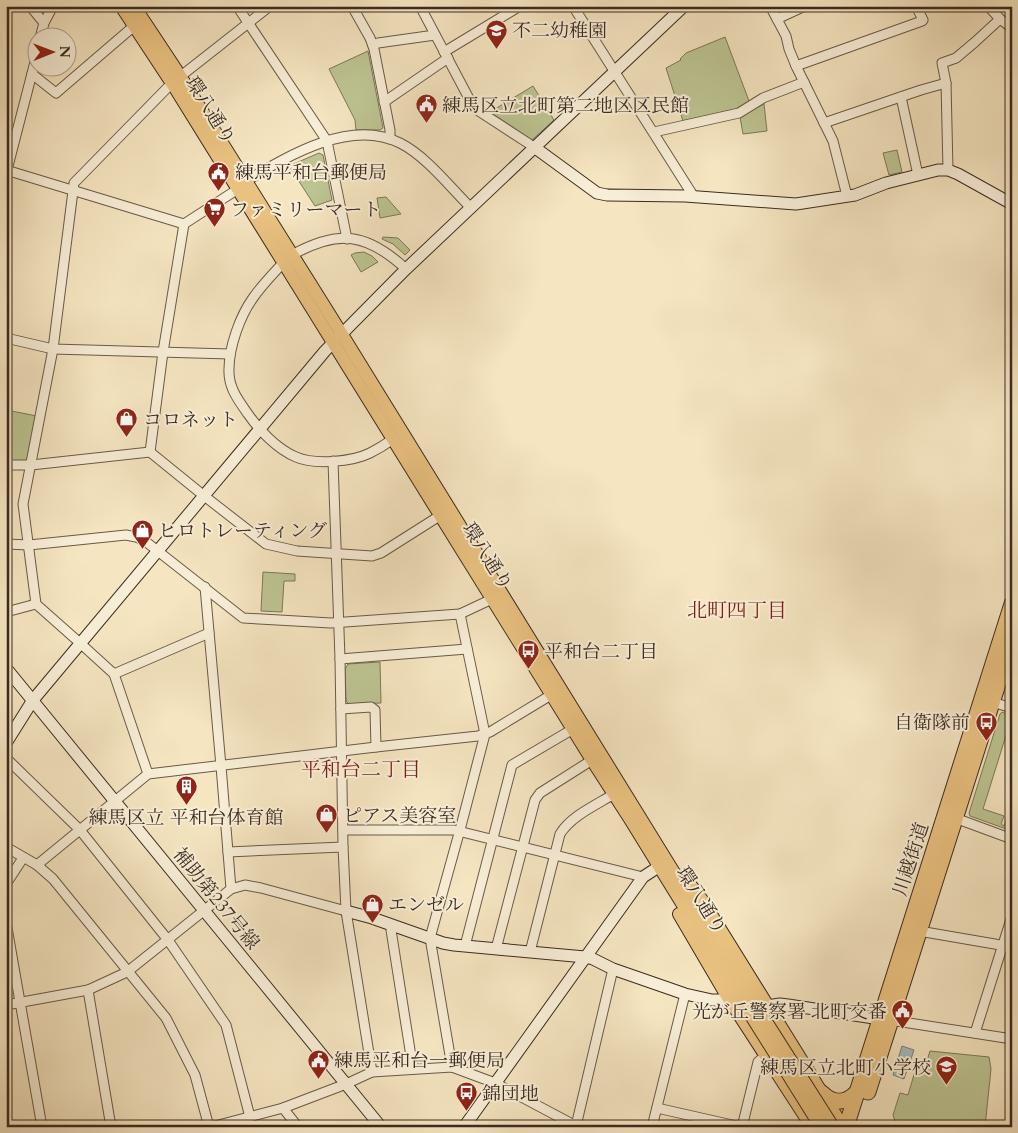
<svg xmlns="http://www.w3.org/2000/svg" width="1018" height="1133" viewBox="0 0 1018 1133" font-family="Cardo,'Noto Serif JP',serif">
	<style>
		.green { fill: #bdc492; stroke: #7c7859 }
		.water { fill: #a2bcbe; stroke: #78827f }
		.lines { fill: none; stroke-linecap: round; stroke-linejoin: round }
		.street-casing { stroke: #695a48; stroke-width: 11 }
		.secondary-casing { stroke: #3a2b20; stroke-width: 13 }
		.primary-casing { stroke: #3a2b20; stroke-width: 14 }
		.highway-casing { stroke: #3a2b20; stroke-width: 17 }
		.street { stroke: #f8eed7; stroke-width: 9 }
		.secondary { stroke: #f8eed7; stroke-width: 11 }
		.primary { stroke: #eac280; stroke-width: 12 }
		.highway { stroke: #eac280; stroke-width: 15 }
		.primary-bridge-casing { stroke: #3a2b20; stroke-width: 14; stroke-linecap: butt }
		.primary-bridge { stroke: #eac280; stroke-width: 12 }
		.labels { text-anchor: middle; stroke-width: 4; stroke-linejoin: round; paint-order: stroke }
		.poi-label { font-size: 19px; fill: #3a2b20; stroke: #f8eed7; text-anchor: start }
		.street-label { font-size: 19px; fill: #3a2b20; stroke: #f8eed7 }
		.neighbourhood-label { font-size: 20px; fill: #7a1f14; stroke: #f8eed7 }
	</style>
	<rect width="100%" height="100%" fill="#f5e5c1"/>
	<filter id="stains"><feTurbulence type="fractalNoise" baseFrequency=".004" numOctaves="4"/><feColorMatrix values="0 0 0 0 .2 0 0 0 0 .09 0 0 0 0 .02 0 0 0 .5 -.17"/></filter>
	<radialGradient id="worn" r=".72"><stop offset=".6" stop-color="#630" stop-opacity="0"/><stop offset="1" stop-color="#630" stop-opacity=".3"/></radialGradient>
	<g class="green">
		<path d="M725 37 749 101 736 109 683 121 666 68 681 60 680 59 686 53Z"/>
		<path d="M368 51 383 128 380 130H356L355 120 329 69Z"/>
		<path d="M533 86 554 120 532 140 490 112Z"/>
		<path d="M764 104 767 131 743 134 740 117Z"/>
		<path d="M897 150 902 172 889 175 883 153Z"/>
		<path d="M319 153 323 155 332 200 315 206 289 166Z"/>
		<path d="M386 197 401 214 380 218 377 198Z"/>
		<path d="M383 237 398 238 410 250 405 255 393 244 382 239Z"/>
		<path d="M364 252 372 256 378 262 361 272 351 255 355 253Z"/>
		<path d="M6 410 37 416 29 458 26 462H6Z"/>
		<path d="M263 572 295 574V581H284L282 612 261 611Z"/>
		<path d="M380 662 381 703 349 704 346 701 345 669 348 664Z"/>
		<path d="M1002 712 1012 716V729H1008L983 809 1004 816 1001 824 1004 826 1010 807 1012 808 1007 826 1012 828V831L970 816 969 813 1000 714Z"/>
		<path d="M930 1051 989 1057 991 1069 985 1127H897L893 1115 900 1093 908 1095 916 1068 924 1070Z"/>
	</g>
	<path class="water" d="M902 1046 914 1050 904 1079 893 1075Z"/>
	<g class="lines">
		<defs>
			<g id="street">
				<path d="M30 6 44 23"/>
				<path d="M237 6 327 141 347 239"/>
				<path d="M352 6 370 38 374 49 390 130V139"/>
				<path d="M420 6 474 108 534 147"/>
				<path d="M573 6 694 197"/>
				<path d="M770 6 786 36 789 49 796 66 833 141 847 196"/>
				<path d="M988 6 1000 19 1012 28"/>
				<path d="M777 19 805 6"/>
				<path d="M40 38 44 23 53 6"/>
				<path d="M373 45 378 43 435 35"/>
				<path d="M444 52 520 6"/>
				<path d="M796 66 922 21 923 20 916 6"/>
				<path d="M32 74 56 93 134 26"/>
				<path d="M901 97 918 175"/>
				<path d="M384 102 448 58"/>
				<path d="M824 123 921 90 946 83"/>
				<path d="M654 132 739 113 763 98 804 82"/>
				<path d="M6 170 184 224"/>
				<path d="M948 170 946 83 942 63 956 58 975 42 1000 19"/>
				<path d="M6 174 38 50"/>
				<path d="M246 181C288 156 350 118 400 143 426 156 450 187 471 208"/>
				<path d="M238 189 184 224 163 352 150 452 203 495 266 544 297 551 372 556 381 553 441 515"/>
				<path d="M292 255C339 229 367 233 406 269"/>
				<path d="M283 263C273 274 262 285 253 298 240 316 229 347 229 369 228 387 238 400 248 414 259 430 277 449 296 457 314 465 352 462 370 453 378 449 386 444 393 439"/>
				<path d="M6 338 53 349 230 354"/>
				<path d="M333 461 340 659 343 847 346 911 372 1072"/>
				<path d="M6 465H31L150 452"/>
				<path d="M6 544 29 545 126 535 136 537 145 541 243 618 331 623 460 614 492 599"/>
				<path d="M205 587 221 766 231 889"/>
				<path d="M6 612 36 604"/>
				<path d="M340 659 467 649"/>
				<path d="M114 674 209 633"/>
				<path d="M989 701 1012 708"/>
				<path d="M341 709 371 707 375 710 376 747"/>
				<path d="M6 758 80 830 168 940 226 1025 250 1117"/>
				<path d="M148 774 114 674 80 643 36 604 23 504 53 349 74 183 172 83 270 6"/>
				<path d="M955 818 1012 839"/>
				<path d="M343 830H454L643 877"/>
				<path d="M6 847 37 865 53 879 166 1018 195 1075 209 1127"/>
				<path d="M228 852 343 847"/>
				<path d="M37 865 148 774 376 747 478 736 490 732 551 695"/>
				<path d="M6 884 23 858"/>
				<path d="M6 922 42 1127"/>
				<path d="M392 925 391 930 413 1069"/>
				<path d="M919 931 1012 947"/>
				<path d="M465 946 512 765 573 729"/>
				<path d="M496 949 535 800 540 793 592 760"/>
				<path d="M530 952 560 834C571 816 596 805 614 794"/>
				<path d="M88 990 111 1127"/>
				<path d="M6 1005 88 990 127 972 231 889 245 885 261 888 346 911"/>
				<path d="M890 1020 1012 1039"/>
				<path d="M975 1033 1012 916"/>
				<path d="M452 1067 430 938 461 826 485 734 460 614"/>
				<path d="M283 1108 298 1127"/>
				<path d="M657 1108 741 1127"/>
				<path d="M576 1126 613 969"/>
				<path d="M211 1127 283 1108 346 1084 372 1072 452 1067 495 1083 578 1127"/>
				<path d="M652 1127 685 994"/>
				<path d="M742 1127 758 1062 765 1056"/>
			</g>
			<g id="secondary">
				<path d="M534 147 597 193 607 195 685 196 796 204 855 195 886 183 938 170H948L958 174 1012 204"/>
				<path d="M6 668 381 1127"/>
				<path d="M6 743 33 700 325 351 406 269 684 6"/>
				<path d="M346 911 372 918 443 943 454 945 585 957 593 959 613 969 685 994 712 1000H722L727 996"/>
				<path d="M767 1006 780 1004 788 1005 887 1020"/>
				<path d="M464 1127 643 877 666 862"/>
			</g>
			<g id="primary">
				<path d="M121 6 177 91 592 760 630 819 752 1017"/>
				<path d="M134 6 177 71 333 320 760 1012"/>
				<path d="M692 887 702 900 843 1127"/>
				<path d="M679 914 727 996 812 1127"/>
			</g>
			<g id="highway">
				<path d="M868 1092 1012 640"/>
				<path d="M822 1093C833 1104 845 1104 856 1093"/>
				<path d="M846 1127 1012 604"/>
			</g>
		</defs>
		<use href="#street" class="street-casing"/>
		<use href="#secondary" class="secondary-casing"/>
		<use href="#primary" class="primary-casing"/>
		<use href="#highway" class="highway-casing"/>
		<use href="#street" class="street"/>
		<use href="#secondary" class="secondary"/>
		<use href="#primary" class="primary"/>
		<use href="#highway" class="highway"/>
		<defs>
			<g id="primary-bridge">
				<path d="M760 1012 833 1127"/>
				<path d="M752 1017 821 1127"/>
			</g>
		</defs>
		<use href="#primary-bridge" class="primary-bridge-casing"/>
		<use href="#primary-bridge" class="primary-bridge"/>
	</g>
	<defs>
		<symbol id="school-pin" viewBox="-11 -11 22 30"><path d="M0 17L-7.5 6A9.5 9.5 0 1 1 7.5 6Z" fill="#8f2418" stroke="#f8eed7"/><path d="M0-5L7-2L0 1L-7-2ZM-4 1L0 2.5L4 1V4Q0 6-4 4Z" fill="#fff"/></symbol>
		<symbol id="civic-pin" viewBox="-11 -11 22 30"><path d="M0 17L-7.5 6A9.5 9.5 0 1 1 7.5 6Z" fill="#8f2418" stroke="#f8eed7"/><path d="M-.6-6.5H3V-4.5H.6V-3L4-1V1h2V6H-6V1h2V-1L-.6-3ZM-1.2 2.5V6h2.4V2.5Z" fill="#fff"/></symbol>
		<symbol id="supermarket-pin" viewBox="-11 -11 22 30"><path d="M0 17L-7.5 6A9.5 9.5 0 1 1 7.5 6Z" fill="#8f2418" stroke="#f8eed7"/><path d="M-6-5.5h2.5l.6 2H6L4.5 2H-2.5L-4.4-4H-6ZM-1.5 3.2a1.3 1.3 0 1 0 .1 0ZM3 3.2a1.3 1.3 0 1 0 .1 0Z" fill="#fff"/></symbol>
		<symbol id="shop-pin" viewBox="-11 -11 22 30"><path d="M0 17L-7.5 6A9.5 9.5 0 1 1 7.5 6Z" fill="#8f2418" stroke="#f8eed7"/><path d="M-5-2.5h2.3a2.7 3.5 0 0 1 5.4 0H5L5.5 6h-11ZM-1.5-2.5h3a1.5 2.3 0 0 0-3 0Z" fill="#fff"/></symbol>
		<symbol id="bus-pin" viewBox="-11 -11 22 30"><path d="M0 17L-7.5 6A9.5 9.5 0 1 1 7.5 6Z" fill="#8f2418" stroke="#f8eed7"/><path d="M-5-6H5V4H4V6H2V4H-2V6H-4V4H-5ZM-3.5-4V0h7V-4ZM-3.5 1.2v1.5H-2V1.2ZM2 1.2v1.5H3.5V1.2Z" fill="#fff"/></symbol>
		<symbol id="building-pin" viewBox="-11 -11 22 30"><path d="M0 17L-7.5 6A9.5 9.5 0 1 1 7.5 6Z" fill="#8f2418" stroke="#f8eed7"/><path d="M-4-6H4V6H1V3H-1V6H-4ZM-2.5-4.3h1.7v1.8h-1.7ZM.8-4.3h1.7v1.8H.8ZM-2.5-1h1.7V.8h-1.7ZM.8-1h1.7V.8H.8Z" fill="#fff"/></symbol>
	</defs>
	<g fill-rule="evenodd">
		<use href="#school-pin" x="484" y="18" width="25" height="34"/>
		<use href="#civic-pin" x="414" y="92" width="25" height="34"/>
		<use href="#civic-pin" x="206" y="160" width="25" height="34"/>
		<use href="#supermarket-pin" x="202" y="196" width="25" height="34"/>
		<use href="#shop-pin" x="114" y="406" width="25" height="34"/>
		<use href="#shop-pin" x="130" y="518" width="25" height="34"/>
		<use href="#bus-pin" x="516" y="638" width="25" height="34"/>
		<use href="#bus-pin" x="974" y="710" width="25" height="34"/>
		<use href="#building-pin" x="174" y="774" width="25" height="34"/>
		<use href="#shop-pin" x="314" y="802" width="25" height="34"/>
		<use href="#shop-pin" x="360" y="892" width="25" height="34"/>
		<use href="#civic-pin" x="890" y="998" width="25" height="34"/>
		<use href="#civic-pin" x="306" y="1048" width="25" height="34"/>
		<use href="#school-pin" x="934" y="1054" width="25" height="34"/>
		<use href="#bus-pin" x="454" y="1080" width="25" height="34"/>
	</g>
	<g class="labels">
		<g class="poi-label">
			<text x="512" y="37">不二幼稚園</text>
			<text x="442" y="112">練馬区立北町第二地区区民館</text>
			<text x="235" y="179">練馬平和台郵便局</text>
			<text x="230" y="216">ファミリーマート</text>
			<text x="143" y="426">コロネット</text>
			<text x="158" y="537">ヒロトレーティング</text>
			<text x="544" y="658">平和台二丁目</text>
			<text x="970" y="729" text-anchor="end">自衛隊前</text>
			<text x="343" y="822">ピアス美容室</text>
			<text x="186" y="824" text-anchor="middle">練馬区立 平和台体育館</text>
			<text x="388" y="911">エンゼル</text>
			<text x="887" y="1018" text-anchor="end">光が丘警察署 北町交番</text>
			<text x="334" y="1067">練馬平和台一郵便局</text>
			<text x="931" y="1074" text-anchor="end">練馬区立北町小学校</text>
			<text x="482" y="1100">錦団地</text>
		</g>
		<g class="street-label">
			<text transform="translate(211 110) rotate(58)" y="7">環八通り</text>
			<text transform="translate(488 556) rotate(58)" y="7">環八通り</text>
			<text transform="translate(910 859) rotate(-72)" y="7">川越街道</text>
			<text transform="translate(217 898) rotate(51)" y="7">補助第237号線</text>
			<text transform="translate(702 900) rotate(58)" y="7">環八通り</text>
		</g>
		<g class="neighbourhood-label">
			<text x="737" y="617">北町四丁目</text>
			<text x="361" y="776">平和台二丁目</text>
		</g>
	</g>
	<rect width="1018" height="1133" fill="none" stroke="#f5e5c1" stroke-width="25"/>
	<rect x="8" y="8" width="1003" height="1118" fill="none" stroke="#3a2b20" stroke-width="2.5"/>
	<rect x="12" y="12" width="993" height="1108" fill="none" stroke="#3a2b20"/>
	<g transform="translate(52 52) rotate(89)"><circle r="24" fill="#f8eed7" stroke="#aca08e"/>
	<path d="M0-4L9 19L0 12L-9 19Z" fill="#8f2418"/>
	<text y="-8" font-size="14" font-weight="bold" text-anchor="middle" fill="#3a2b20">N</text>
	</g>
	<rect width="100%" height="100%" filter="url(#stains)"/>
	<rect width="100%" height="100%" fill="url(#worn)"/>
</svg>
